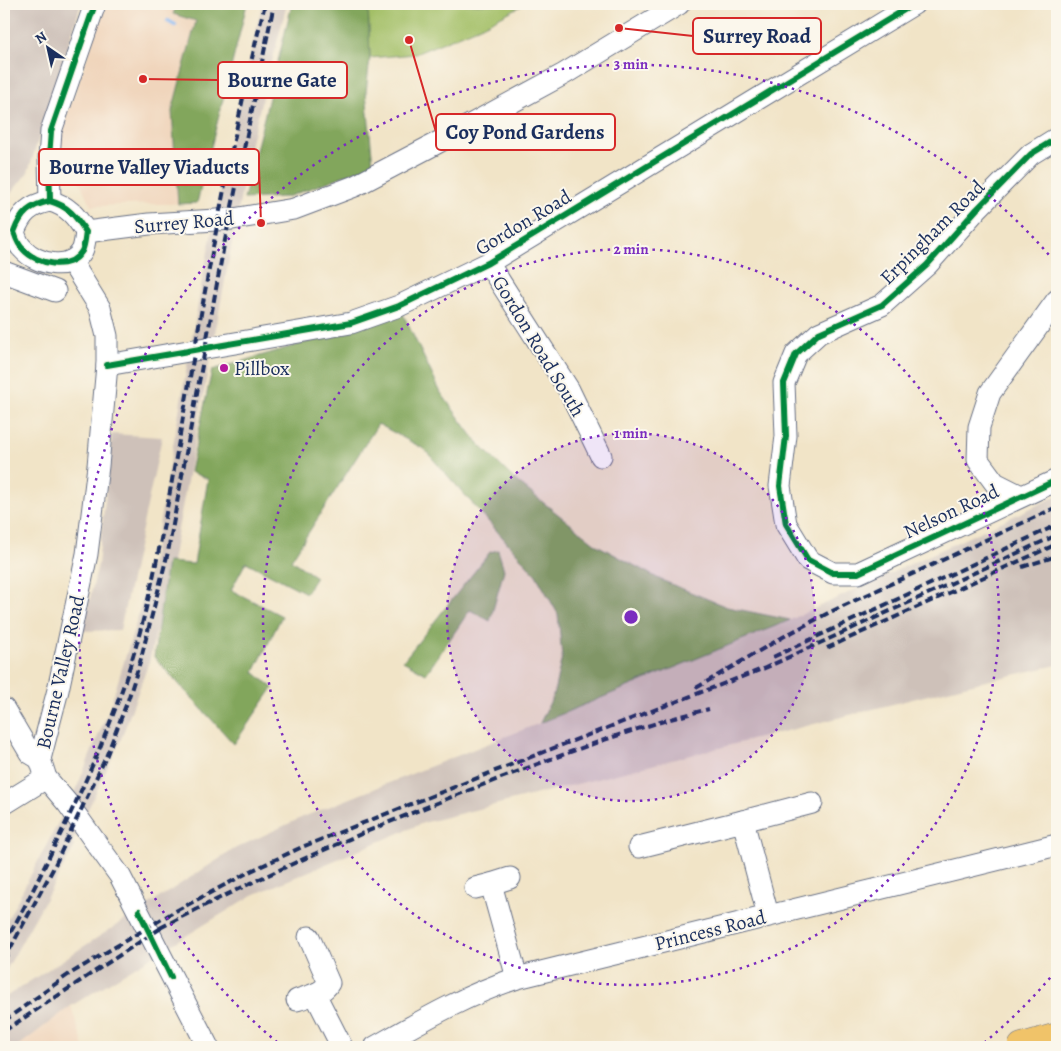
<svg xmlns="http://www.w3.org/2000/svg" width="1061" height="1051" viewBox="0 0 1061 1051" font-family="Alegreya,serif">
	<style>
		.built { fill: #f0d5bc }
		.industrial { fill: #cec1b9 }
		.green { fill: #a3bf66; stroke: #5f7762 }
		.forest { fill: #82a65b; stroke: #4e6a5c }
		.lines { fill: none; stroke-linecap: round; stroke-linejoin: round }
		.stream { stroke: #85b5f1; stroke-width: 4.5 }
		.minor-casing { stroke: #666e83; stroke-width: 23 }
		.highway-casing { stroke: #666e83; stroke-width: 29 }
		.minor { stroke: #fff; stroke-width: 21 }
		.highway { stroke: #f0c369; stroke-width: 28 }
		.rail { stroke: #1b2f5e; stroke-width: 4; stroke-dasharray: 8 4; stroke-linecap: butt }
		.cycleway-casing { stroke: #fbf7ec; stroke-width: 9 }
		.cycleway { stroke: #00873e; stroke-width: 6 }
		.ring { fill: none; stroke: #7b2cbf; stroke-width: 2.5; stroke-dasharray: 2.5 5 }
		.poi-dot { fill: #b5179e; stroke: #fbf7ec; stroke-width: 2 }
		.labels { text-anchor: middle; stroke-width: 4; stroke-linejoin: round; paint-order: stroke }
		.street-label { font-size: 20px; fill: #1b2f5e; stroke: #fbf7ec }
		.poi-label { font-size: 20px; fill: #1b2f5e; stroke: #fbf7ec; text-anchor: start }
		.centre { fill: #7b2cbf; stroke: #fbf7ec; stroke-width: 2.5 }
		.ring-label { font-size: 15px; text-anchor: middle; font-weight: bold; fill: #7b2cbf; stroke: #fbf7ec; stroke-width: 4; stroke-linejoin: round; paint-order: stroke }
		.leader { fill: none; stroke: #d62828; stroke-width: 2 }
		.callout-dot { fill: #d62828; stroke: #fbf7ec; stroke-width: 2 }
		.callout { fill: #fbf7ec; stroke: #d62828; stroke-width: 2 }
		.callout-label { font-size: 21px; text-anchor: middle; font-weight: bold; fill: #1b2f5e }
	</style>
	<rect width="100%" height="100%" fill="#fbf7ec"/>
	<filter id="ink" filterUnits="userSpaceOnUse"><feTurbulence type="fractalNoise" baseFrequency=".02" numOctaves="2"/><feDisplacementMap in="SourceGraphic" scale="10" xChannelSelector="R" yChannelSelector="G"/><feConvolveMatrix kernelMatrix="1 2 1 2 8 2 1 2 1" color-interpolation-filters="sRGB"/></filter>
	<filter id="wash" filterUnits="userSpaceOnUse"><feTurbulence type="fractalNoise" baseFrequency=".0096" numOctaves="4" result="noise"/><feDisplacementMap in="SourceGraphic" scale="20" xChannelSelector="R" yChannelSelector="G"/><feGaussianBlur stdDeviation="1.12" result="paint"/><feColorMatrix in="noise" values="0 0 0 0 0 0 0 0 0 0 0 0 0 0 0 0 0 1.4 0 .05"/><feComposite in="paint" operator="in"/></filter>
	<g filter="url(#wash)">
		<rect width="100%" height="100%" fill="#f1e4c7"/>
		<g class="built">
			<path d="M106 4H247L197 203 91 206 59 138Z"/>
			<path d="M71 1006 84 1047H17L40 1028Z"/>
		</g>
		<g class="industrial">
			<path d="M4 4H81L28 172 4 202Z"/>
			<path d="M262 4H287L251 142 169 577 149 662 121 739 72 843 75 846 4 974V926L77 787 110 707 137 620 156 543 202 281 230 144Z"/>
			<path d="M112 434 162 437 120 630 82 631 98 565Z"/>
			<path d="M1057 496V665L964 686 423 823 253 895 71 1006 17 1047H4V998L236 848 303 817 540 723 790 620Z"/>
		</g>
		<path class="green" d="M368 4H525L480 27 415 54 370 58Z"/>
		<g class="forest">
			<path d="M177 4H247L197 203 178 204 172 111 196 21 173 14Z"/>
			<path d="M292 4H368L370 58 366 92 373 165 287 197 244 199Z"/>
			<path d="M403 314 441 393 477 442 516 481 597 545 661 580 727 607 790 620 540 723 553 696 562 657 558 614 536 575 424 449 378 424 291 560 316 577 306 593 246 562 231 590 282 616 254 672 273 688 234 744 154 657 167 562 194 564 208 479 190 472 212 370Z"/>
			<path d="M498 550 504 570 490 621 470 610 426 674 403 661 490 552Z"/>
		</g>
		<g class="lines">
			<path class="stream" d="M168 21 175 25"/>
		</g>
	</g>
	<g filter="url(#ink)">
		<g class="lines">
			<defs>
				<g id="minor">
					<path d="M1057 138 1031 154 977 209 927 265 882 305 819 333 796 354 784 383 786 436 780 486 786 524 808 560 833 573H858L1057 480"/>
					<path d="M50 201C68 206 76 216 86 232 85 238 85 245 82 251 70 272 36 264 23 249 18 245 16 238 14 232 21 213 30 205 50 201Z"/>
					<path d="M50 201 49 158 51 131 95 4"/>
					<path d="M86 232 149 224 233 219 294 209 355 186 435 144 564 74 679 4"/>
					<path d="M71 261 100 308 107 336V365L98 466 87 554 58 690 40 759 46 778 68 804 120 876 208 1047"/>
					<path d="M488 263 569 390 601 456"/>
					<path d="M4 272 55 291"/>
					<path d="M107 365 351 323 399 306 488 263 914 4"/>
					<path d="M1021 496 995 483 978 460 979 427 990 393 1057 300"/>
					<path d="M4 709 30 753 40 759"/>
					<path d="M4 804 46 778"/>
					<path d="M743 821 812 803"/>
					<path d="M639 847 743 821 768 915"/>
					<path d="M491 884 510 878"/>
					<path d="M475 888 491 884 517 978"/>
					<path d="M315 994 342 1047"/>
					<path d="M297 1000C308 996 323 994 329 983L309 937"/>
					<path d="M375 1047C423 1020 464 996 517 978L1057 845"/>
				</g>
				<path id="highway" d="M1022 1047 1057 1037"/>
			</defs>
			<use href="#minor" class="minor-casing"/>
			<use href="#highway" class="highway-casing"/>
			<use href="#minor" class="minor"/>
			<use href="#highway" class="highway"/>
			<g class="rail">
				<path d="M1022 567 1057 556"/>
				<path d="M827 648 1057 544"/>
				<path d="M773 657 1057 525"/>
				<path d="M696 688 783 637 830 612 1057 507"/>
				<path d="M160 928C264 874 371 828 480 786 556 757 630 728 709 709"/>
				<path d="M4 943C23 912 38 880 54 847 89 777 121 704 141 628 161 551 173 473 187 395 209 265 233 132 265 4"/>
				<path d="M4 960 53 869 106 757 128 700 140 662 168 552 224 245 274 4"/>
				<path d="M4 1021 68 975 172 913 251 871 302 847 546 751 765 668 1057 535"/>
				<path d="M4 1031 161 928"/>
			</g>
			<defs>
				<g id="cycleway">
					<path d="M1057 138 1031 154 977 209 927 265 882 305 819 333 796 354 784 383 786 436 780 486 786 524 808 560 833 573H858L1057 480"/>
					<path d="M50 201C68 206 76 216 86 232 85 238 85 245 82 251 70 272 36 264 23 249 18 245 16 238 14 232 21 213 30 205 50 201Z"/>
					<path d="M50 201 49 158 51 131 95 4"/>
					<path d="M107 365 351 323 399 306 488 263 914 4"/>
					<path d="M139 911 171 977"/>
				</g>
			</defs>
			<use href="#cycleway" class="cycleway-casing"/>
			<use href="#cycleway" class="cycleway"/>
		</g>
	</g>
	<circle cx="631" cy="617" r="184" fill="#7b2cbf" fill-opacity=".12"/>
	<g class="ring">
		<circle cx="631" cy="617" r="184"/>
		<circle cx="631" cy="617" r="368"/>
		<path d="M1055 972A553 553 0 0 1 979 1047M283 1047A553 553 0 1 1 1055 262"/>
	</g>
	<circle class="poi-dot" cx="224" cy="368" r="5"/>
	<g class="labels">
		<g class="street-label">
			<text transform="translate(184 222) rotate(-5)" y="7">Surrey Road</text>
			<text transform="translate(523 222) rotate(-31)" y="7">Gordon Road</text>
			<text transform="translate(932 232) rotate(-45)" y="7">Erpingham Road</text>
			<text transform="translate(539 346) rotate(59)" y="7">Gordon Road South</text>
			<text transform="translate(951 511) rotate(-25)" y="7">Nelson Road</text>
			<text transform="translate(60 672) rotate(-77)" y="7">Bourne Valley Road</text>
			<text transform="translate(710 930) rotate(-14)" y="7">Princess Road</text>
		</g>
		<g class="poi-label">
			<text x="234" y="375">Pillbox</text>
		</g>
	</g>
	<circle cx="631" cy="617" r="8" class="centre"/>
	<g class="ring-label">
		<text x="631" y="69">3 min</text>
		<text x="631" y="254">2 min</text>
		<text x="631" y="438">1 min</text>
	</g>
	<path class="leader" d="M619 28L693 36M143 79L218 80M409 40L436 132M261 223L259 167"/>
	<g class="callout-dot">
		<circle cx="619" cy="28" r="5"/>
		<circle cx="143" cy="79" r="5"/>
		<circle cx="409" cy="40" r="5"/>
		<circle cx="261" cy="223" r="5"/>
	</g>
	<g class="callout">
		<rect x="693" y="18" width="128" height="36" rx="5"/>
		<rect x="218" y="62" width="129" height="36" rx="5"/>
		<rect x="436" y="114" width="179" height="36" rx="5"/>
		<rect x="39" y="149" width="220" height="36" rx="5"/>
	</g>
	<g class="callout-label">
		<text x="757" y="43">Surrey Road</text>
		<text x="282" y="87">Bourne Gate</text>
		<text x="525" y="139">Coy Pond Gardens</text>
		<text x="149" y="174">Bourne Valley Viaducts</text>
	</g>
	<rect width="1061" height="1051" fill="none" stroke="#fbf7ec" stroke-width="20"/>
	<g transform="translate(48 48) rotate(326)" stroke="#fbf7ec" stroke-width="4" paint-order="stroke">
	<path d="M0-4L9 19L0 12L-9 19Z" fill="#1b2f5e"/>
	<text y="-8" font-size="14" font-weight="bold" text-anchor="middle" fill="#1b2f5e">N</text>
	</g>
</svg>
